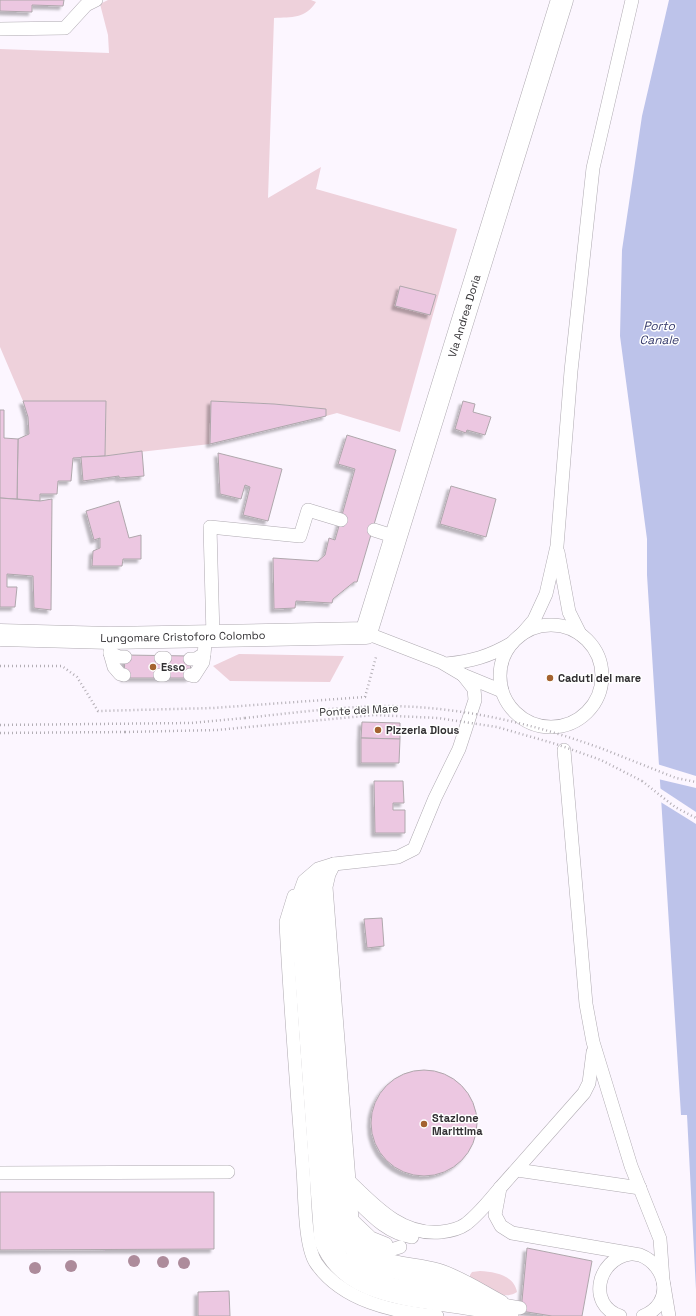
<svg xmlns="http://www.w3.org/2000/svg" width="696" height="1316" viewBox="0 0 696 1316" font-family="'Space Grotesk',sans-serif">
	<style>
		.green { fill: #eed1db }
		.water { fill: #bdc3ea }
		.pier { fill: #fcf6ff }
		.building { fill: #ecc7e1; stroke: #afa7ac; filter: url(#shadow) }
		.lines { fill: none; stroke-linecap: round; stroke-linejoin: round }
		.service-casing { stroke: #afaab1; stroke-width: 14 }
		.tertiary-casing { stroke: #afaab1; stroke-width: 23 }
		.path { stroke: #b3aeb5; stroke-width: 2.5; stroke-dasharray: 1 3; stroke-linecap: butt }
		.service { stroke: #fff; stroke-width: 13 }
		.tertiary { stroke: #fff; stroke-width: 22 }
		.path-bridge { stroke: #b3aeb5; stroke-width: 2.5; stroke-dasharray: 1 3; stroke-linecap: butt }
		.tree { fill: #ad8b9b }
		.poi-dot { fill: #a4622f; stroke: #fff; stroke-width: 1.5 }
		.labels { text-anchor: middle; stroke-width: 3; stroke-linejoin: round; paint-order: stroke }
		.street-label { font-size: 11px; fill: #323033; stroke: #fff }
		.poi-label { font-size: 11px; font-weight: bold; fill: #323033; stroke: #fff; text-anchor: start }
		.water-label { font-size: 12px; font-style: italic; fill: #353a6c; stroke: #fff }
	</style>
	<defs>
		<filter id="shadow"><feDropShadow dx="-3.5" dy="3.5" stdDeviation="1" flood-color="#0004"/></filter>
	</defs>
	<rect width="100%" height="100%" fill="#fcf6ff"/>
	<g class="green">
		<path d="M108 0H311L316 2C305 19 292 17 274 18L268 198 321 167 316 189 457 229 400 432 337 413 326 416V410L274 404 212 401 210 444 105 456 106 401H23L0 347V49L109 53 108 35 100 4Z"/>
		<path d="M239 654 344 656 330 682 230 681 213 666Z"/>
		<path d="M480 1271C495 1272 514 1275 517 1292 503 1302 484 1286 470 1279V1275L472 1272Z"/>
	</g>
	<path class="water" d="M669 0H696V1290L687 1115H681L647 575V539L620 336 622 250 642 116Z"/>
	<g class="pier">
		<path d="M657 764 696 776V788L658 779Z"/>
		<path d="M658 787 696 812V824L659 801Z"/>
	</g>
	<g class="building">
		<path d="M0 0H64L63 6 32 5V12L0 11Z"/>
		<path d="M400 286 436 295 430 315 395 306Z"/>
		<path d="M23 401H106L105 456 73 458 71 481H58L57 494H40V501L17 499 18 439 29 434 28 417Z"/>
		<path d="M211 401 274 404 326 409V416L210 444Z"/>
		<path d="M463 401 475 404 473 412 491 417 485 435 467 430 466 433 455 429Z"/>
		<path d="M0 410H4V438L18 439 17 499 0 498Z"/>
		<path d="M347 435 396 450 357 582H354L333 599 332 603 296 601 295 608 274 609 273 558 318 561 325 555 329 538 335 540 355 469 338 464Z"/>
		<path d="M142 451 144 476 119 478V476L83 481 81 457 105 456Z"/>
		<path d="M218 453 282 469 268 521 243 515 250 487 245 485 241 499 220 494Z"/>
		<path d="M451 486 496 499 486 537 440 524Z"/>
		<path d="M0 498 40 501 52 499 51 610 34 608 33 576 7 574V587H17L15 607H0Z"/>
		<path d="M119 501 129 538 141 535V559H123L122 566H92L93 551 100 548V538L94 540 86 511Z"/>
		<path d="M125 655 191 656 190 678H124Z"/>
		<path d="M362 722 400 723V739L361 738Z"/>
		<path d="M361 738 400 739 399 763H361Z"/>
		<path d="M374 781H403L404 803H393V810H405V833H375Z"/>
		<path d="M382 918 384 946 367 948 364 919Z"/>
		<circle cx="424" cy="1123" r="53"/>
		<path d="M0 1192H214V1249L0 1250Z"/>
		<path d="M527 1248 592 1261 582 1316H552L521 1311Z"/>
		<path d="M229 1291 230 1316H198V1292Z"/>
	</g>
	<g class="lines">
		<defs>
			<g id="service">
				<path d="M0 29 65 28 86 5 96 0"/>
				<path d="M374 530 396 537"/>
				<path d="M558 552 569 612 580 634"/>
				<circle cx="551" cy="676" r="51"/>
				<path d="M366 633 441 662 463 675 502 691"/>
				<path d="M522 634 534 620 546 594 557 546 571 371 593 168 632 0"/>
				<path d="M213 636 210 527 300 536 308 510 341 520"/>
				<path d="M110 638V653L119 657H125"/>
				<path d="M110 653 114 667 120 674 124 675"/>
				<path d="M161 658H165"/>
				<path d="M190 659H196L204 654 206 636"/>
				<path d="M446 664C472 661 488 657 512 643"/>
				<path d="M160 675H164"/>
				<path d="M190 675 194 676 203 662 204 654"/>
				<path d="M463 675 474 689 475 700 459 749 435 798 414 849 398 857 334 864 318 869 304 881 299 895 297 913 321 1242C341 1293 398 1298 445 1305 467 1308 490 1312 512 1316"/>
				<path d="M564 750 586 1004 593 1042 631 1166 660 1239 663 1280 669 1316"/>
				<path d="M334 864 329 874 326 887 353 1232C368 1267 408 1261 438 1270 461 1277 481 1291 502 1302"/>
				<path d="M320 878 317 892V917L341 1226C345 1245 357 1260 375 1268L447 1284 469 1295"/>
				<path d="M308 883 307 912 331 1227 332 1239 342 1258 360 1272 371 1278 394 1285 520 1308"/>
				<path d="M294 896 286 922C290 1005 297 1088 303 1170 305 1193 304 1245 316 1263 342 1301 393 1312 437 1316"/>
				<path d="M593 1052 589 1083 584 1093 500 1188 495 1215 501 1226 512 1233 640 1255C668 1266 674 1304 643 1316"/>
				<path d="M517 1170 640 1188"/>
				<path d="M0 1173 228 1172"/>
				<path d="M348 1180C374 1205 401 1236 441 1232 450 1231 459 1229 466 1224 479 1214 490 1200 500 1188"/>
				<path d="M356 1200C373 1217 388 1233 412 1237"/>
				<path d="M351 1219 371 1238 386 1244"/>
				<path d="M371 1246C382 1252 389 1251 400 1247"/>
				<path d="M620 1316C587 1305 597 1259 630 1254"/>
			</g>
			<g id="tertiary">
				<path id="s1" d="M0 635 110 638 366 633 562 0"/>
			</g>
		</defs>
		<use href="#service" class="service-casing"/>
		<use href="#tertiary" class="tertiary-casing"/>
		<g class="path">
			<path d="M0 666H62L77 677 98 711 213 708 365 697 376 657"/>
			<path d="M0 725 191 723 245 718"/>
			<path d="M0 733 125 732"/>
			<path d="M603 749 676 778 696 782"/>
			<path d="M642 781 675 807 696 818"/>
		</g>
		<use href="#service" class="service"/>
		<use href="#tertiary" class="tertiary"/>
		<g class="path-bridge">
			<path d="M245 718C291 713 338 707 384 706 459 706 532 723 603 749"/>
			<path d="M125 732 217 730 374 715 438 718 497 727 556 744 601 760 642 781"/>
		</g>
	</g>
	<g class="tree">
		<circle cx="134" cy="1261" r="6"/>
		<circle cx="163" cy="1262" r="6"/>
		<circle cx="184" cy="1263" r="6"/>
		<circle cx="71" cy="1266" r="6"/>
		<circle cx="35" cy="1268" r="6"/>
	</g>
	<g class="poi-dot">
		<circle cx="153" cy="667" r="4"/>
		<circle cx="550" cy="678" r="4"/>
		<circle cx="378" cy="730" r="4"/>
		<circle cx="424" cy="1124" r="4"/>
	</g>
	<g class="labels">
		<g class="street-label">
			<text dy="4" stroke="none"><textPath href="#s1" startOffset="698">Via Andrea Doria</textPath></text>
			<text dy="4" stroke="none"><textPath href="#s1" startOffset="183">Lungomare Cristoforo Colombo</textPath></text>
			<text transform="translate(359 710) rotate(-3)" y="4">Ponte del Mare</text>
		</g>
		<g class="poi-label">
			<text x="161" y="671">Esso</text>
			<text x="558" y="682">Caduti del mare</text>
			<text x="386" y="734">Pizzeria Dious</text>
			<text x="432" y="1122">Stazione<tspan x="432" dy="13">Marittima</tspan></text>
		</g>
		<g class="water-label">
			<text x="659" y="330">Porto<tspan x="659" dy="14">Canale</tspan></text>
		</g>
	</g>
</svg>
